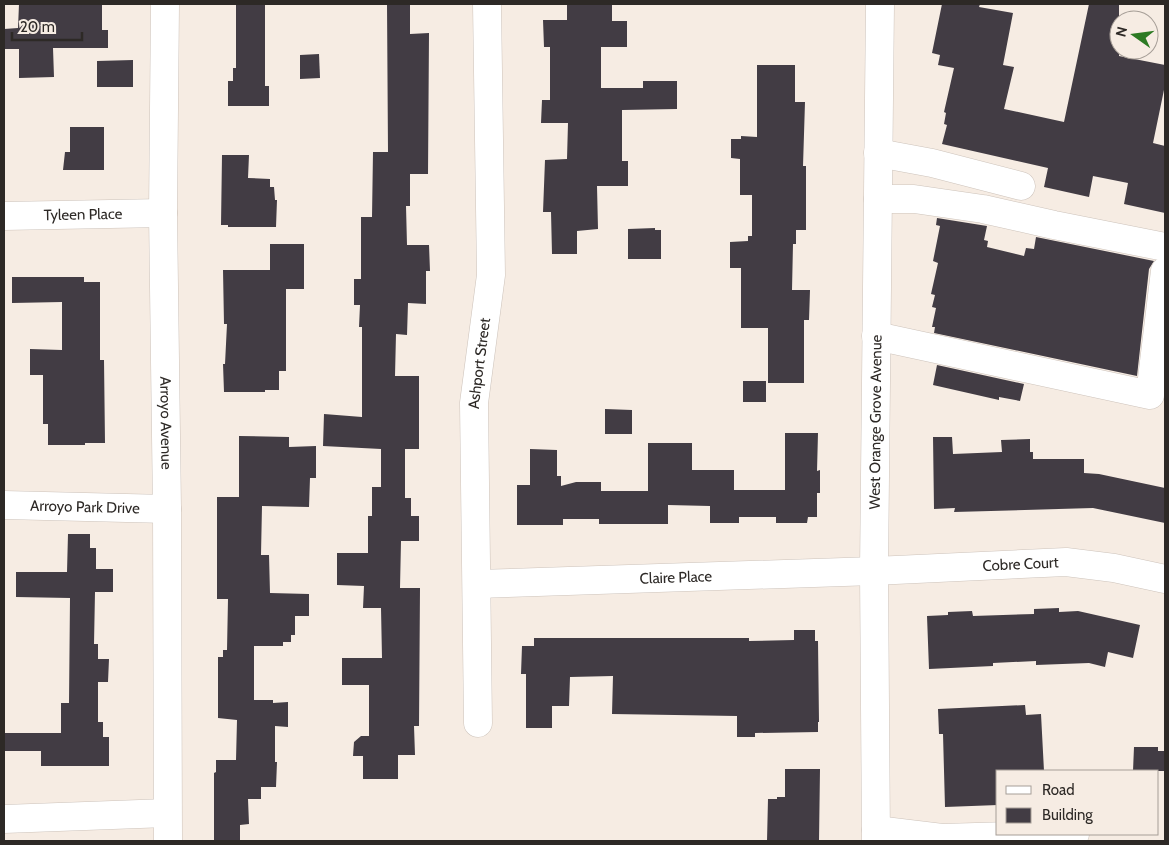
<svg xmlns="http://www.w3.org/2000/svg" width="1169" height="845" viewBox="0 0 1169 845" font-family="Cabin,sans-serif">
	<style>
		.building { fill: #423c44 }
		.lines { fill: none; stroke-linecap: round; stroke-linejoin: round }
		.minor-casing { stroke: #cdc3bb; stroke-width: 29 }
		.minor { stroke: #fff; stroke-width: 28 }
		.labels { text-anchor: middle; stroke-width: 5; stroke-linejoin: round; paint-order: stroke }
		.street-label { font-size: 15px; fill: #2d2926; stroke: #f6ece3 }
	</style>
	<rect width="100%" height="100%" fill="#f6ece3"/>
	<g class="building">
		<path d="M19 4H102V30H108V48H53L54 77 19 78V49H4V29L18 28Z"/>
		<path d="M236 4H265V86H269V106H228V81H233V68H236Z"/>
		<path d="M387 4H410V34L429 33 428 174H410V206H406L407 245H429L430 271H426V304L408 303 407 335 396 334 395 376H419V449H405V498H411V516H419V541H401L400 588H420L419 726H414L415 755H398V779H363V756H353L354 742 361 736H369V685H342V658H382L381 608H363L364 586 337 585V553H368V516H372V487H381V449L323 446 324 414 362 417V327H359L360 305H354V279H361V217H372L373 152H388Z"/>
		<path d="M567 4H612V21H627V47H601V88H643V81H677V109L622 110V161H628V186H597L598 229 577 231V254H552L551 212H543L545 160 567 159 568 123H541L542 100H550V47H544L543 20H567Z"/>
		<path d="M942 4H980L979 7 1013 13 1003 65 1014 67 1004 109 1064 122 1089 4H1119V56L1165 65V85L1153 143 1165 146V213L1124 204 1128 183 1093 176 1089 197 1044 187 1048 168 942 144 947 125 944 124 946 113 944 112 954 68 938 65 940 55 932 53Z"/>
		<path d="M319 54 320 78 300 79V55Z"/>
		<path d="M133 60V87H97V61Z"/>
		<path d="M757 65H795V102H805L803 166H806V230H796V244H793L792 290H810L809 320H804V383H768V328H741V268H730V242L748 241V236H752V195H740V159L731 158V139H741V136L757 137Z"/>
		<path d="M70 127H104V170H63L65 152H70Z"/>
		<path d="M222 155H249L248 178 270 179V187H274L275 200H277L276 227H228V225H221Z"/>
		<path d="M937 218 987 226 984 240 988 241 987 247 1024 256 1026 248 1034 249 1036 237 1154 261 1149 269 1137 376 934 333 935 327H932L936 308 932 307 935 295 931 294 938 263 933 261 940 226 936 225Z"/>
		<path d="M655 228V230H661V259H628V229Z"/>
		<path d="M270 244H304V289H286V371H279V390H265V392H224L223 364H225L227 324H224L223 270H270Z"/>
		<path d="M12 277H84V282H100V360H104L105 443H85V445H48V424H43V375H30V349L62 350V302L12 303Z"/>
		<path d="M937 365 1024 384 1020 401 999 397V400L933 385Z"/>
		<rect x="743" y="381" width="23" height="21"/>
		<path d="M605 409 632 410V434H605Z"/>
		<path d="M785 433H818L817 471 820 470V493H817V517H808L807 523H776V517H739V523H710V506L668 505V524H599V519H563V525H517V485H530V449L557 450V476H561V486L576 482H601V491H648V443H692V470H734V490H785Z"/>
		<path d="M239 436 289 437V447L316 446V478H310L309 507 262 506 261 555H269L270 593 309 594V616H295V635H291V642H283V646H254V700H273V703L288 702V727L275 726V762H277L276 787H261V799H248L249 824 240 825V841H214V773L216 772V760H236L237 720 218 718V657H223V650H227L228 599H217V497H239Z"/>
		<path d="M933 437H952L953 454 1002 452 1001 440 1030 439V452H1033V459H1084V473L1099 474 1165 488V523L1093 508 954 512 955 508 934 509Z"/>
		<path d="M68 534H90V548H96V569H113V592H95L94 644H98V659H109L108 682H98V722H103V737H109V766H41V751H4V733H61V703H69L70 598 16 597V572H67Z"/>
		<path d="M1059 608V612L1078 611 1140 625 1133 658 1108 652 1105 667 1089 663 1036 665V661L993 663V666L929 669 927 616 948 615V612L972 611 973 616 1034 614V609Z"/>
		<path d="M794 630H815V641H818L819 722H818V732L755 733V737H737V716L612 714 613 676 570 677 569 706H552V728H526V674H521L522 646H534V638H749V641L794 640Z"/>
		<path d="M1025 705 1026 715 1041 714 1044 771H998V805L945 807 943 734H939L938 709Z"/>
		<path d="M1134 747H1158V751H1165V771H1133Z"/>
		<path d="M785 769H820L819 841H767L768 799H777V797H785Z"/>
	</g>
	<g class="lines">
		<defs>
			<g id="minor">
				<path id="s1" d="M165 4 163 213 167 509 168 841"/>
				<path d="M878 153 932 163 1021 186"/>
				<path d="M878 199H914L983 209 1054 225 1165 247"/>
				<path id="s2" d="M4 216 163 213"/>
				<path d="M876 336 1150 395 1165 271"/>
				<path id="s3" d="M4 505 167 509"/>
				<path id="s4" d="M477 584 874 571 1066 562 1114 568 1165 579"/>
				<path id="s5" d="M478 723 474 403 491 275 487 4"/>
				<path d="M4 819 167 813"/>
				<path d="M876 830 942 838 1075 834"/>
				<path id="s6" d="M876 841 874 571 880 4"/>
			</g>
		</defs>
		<use href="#minor" class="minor-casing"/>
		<use href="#minor" class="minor"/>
	</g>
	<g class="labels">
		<g class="street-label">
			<text dy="5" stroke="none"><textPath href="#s2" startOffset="79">Tyleen Place</textPath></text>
			<text dy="5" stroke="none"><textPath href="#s5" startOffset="360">Ashport Street</textPath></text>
			<text dy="5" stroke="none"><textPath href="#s1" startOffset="419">Arroyo Avenue</textPath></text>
			<text dy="5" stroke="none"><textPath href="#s6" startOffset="419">West Orange Grove Avenue</textPath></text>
			<text dy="5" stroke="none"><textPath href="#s3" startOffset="81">Arroyo Park Drive</textPath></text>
			<text dy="5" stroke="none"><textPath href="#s4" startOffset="544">Cobre Court</textPath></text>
			<text dy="5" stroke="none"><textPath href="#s4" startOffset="199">Claire Place</textPath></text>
		</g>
	</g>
	<rect width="1169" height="845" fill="none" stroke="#2d2926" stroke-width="10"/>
	<rect x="996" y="770" width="162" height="65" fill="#f6ece3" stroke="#a69e97"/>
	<rect x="1006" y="786" width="25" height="8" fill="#ffffff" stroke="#a69e97"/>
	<text x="1042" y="795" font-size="15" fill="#2d2926">Road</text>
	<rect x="1006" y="808" width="25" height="15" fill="#423c44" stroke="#a69e97"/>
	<text x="1042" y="820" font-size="15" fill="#2d2926">Building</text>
	<g transform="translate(1134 35) rotate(284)"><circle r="24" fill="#f6ece3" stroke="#a69e97"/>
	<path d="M0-4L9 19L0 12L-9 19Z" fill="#2c7a23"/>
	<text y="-8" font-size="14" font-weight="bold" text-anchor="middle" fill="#2d2926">N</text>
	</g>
	<path d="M12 32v8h70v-8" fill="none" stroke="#2d2926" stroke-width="2.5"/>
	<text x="20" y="32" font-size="15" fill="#2d2926" stroke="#f6ece3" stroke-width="4" paint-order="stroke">20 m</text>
</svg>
